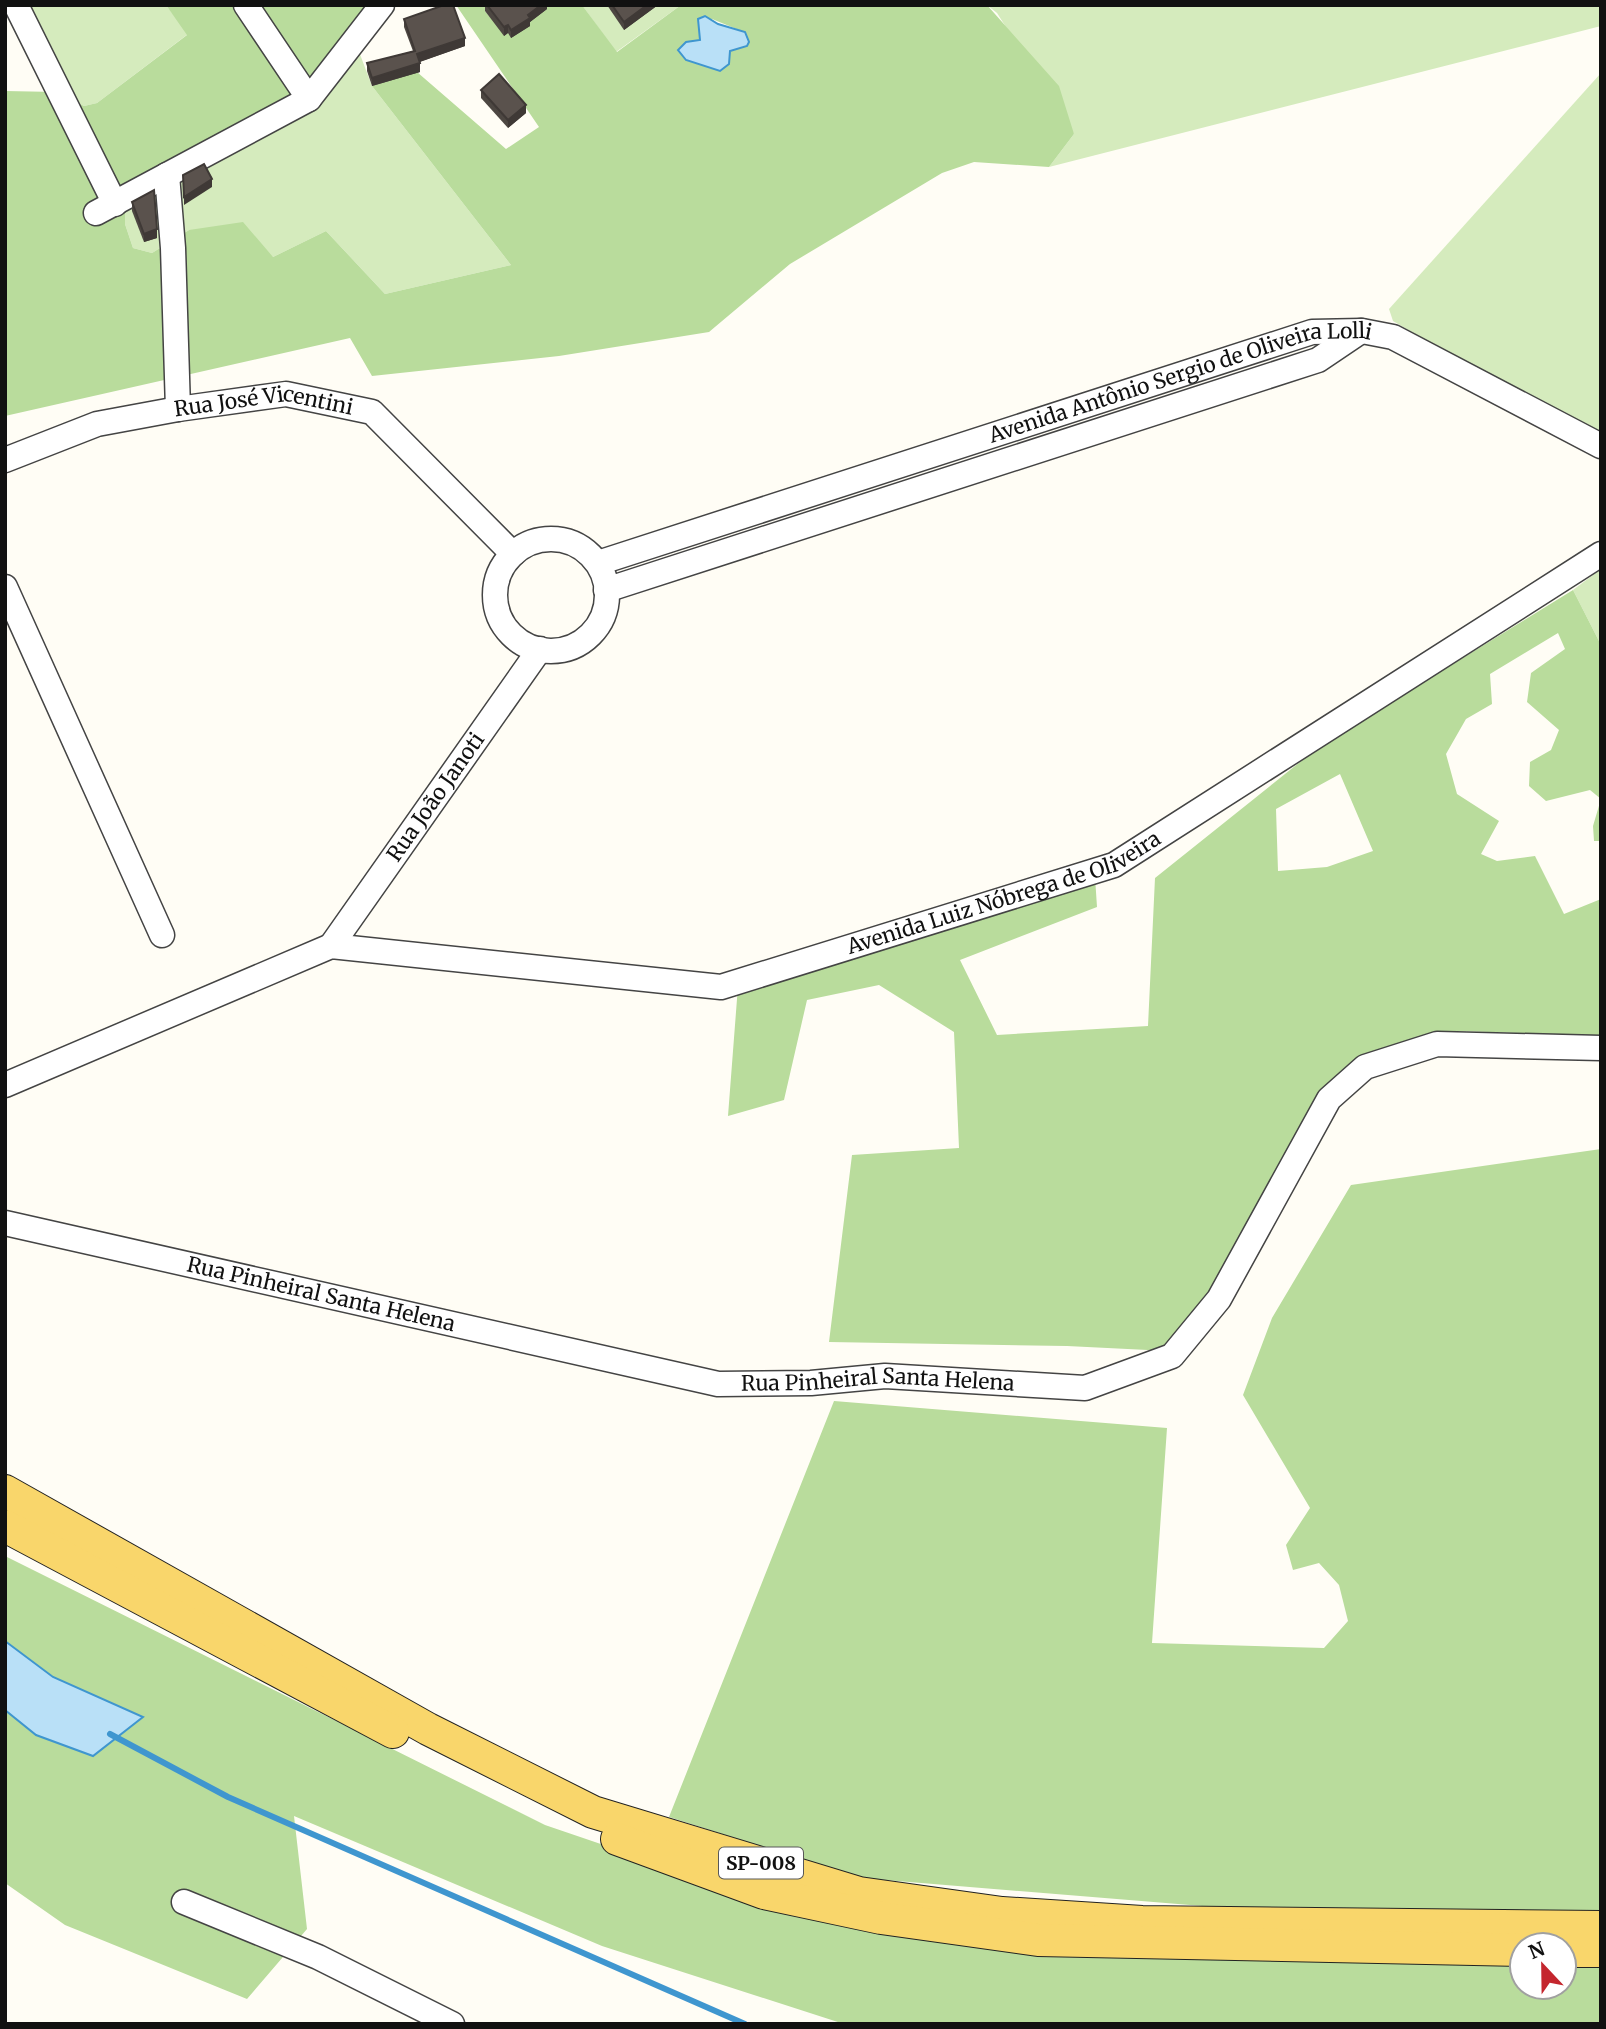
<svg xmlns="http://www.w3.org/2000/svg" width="1606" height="2029" viewBox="0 0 1606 2029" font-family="Merriweather,serif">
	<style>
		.green { fill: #d5ebbd }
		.forest { fill: #b9dc9c; fill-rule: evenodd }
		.water { fill: #b9e0f7; stroke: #3f96cf; stroke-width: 2 }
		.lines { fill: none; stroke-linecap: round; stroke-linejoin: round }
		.stream { stroke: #3f96cf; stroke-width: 6 }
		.minor-casing { stroke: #444; stroke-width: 27 }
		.major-casing { stroke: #222; stroke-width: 34 }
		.minor { stroke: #fff; stroke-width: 24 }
		.major { stroke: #f9d66b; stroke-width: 32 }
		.wall { fill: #4d4742 }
		.shaded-wall { fill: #3f3936 }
		.building { fill: #5a524d; stroke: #3f3936; stroke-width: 2 }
		.labels { text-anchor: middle; stroke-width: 7; stroke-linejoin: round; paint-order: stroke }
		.shield { fill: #fff; stroke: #585858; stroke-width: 2 }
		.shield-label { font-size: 19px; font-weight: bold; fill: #111 }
		.street-label { font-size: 21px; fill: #111; stroke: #fff }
	</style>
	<rect width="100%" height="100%" fill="#fffdf5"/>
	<g class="green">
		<path d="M16 5H166L188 34 97 103 84 106 57 92Z"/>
		<path d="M582 5H681L616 52Z"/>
		<path d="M987 5H1601V26L1049 167 1074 134 997 13Z"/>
		<path d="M358 49 372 86 511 265 385 294 326 231 273 257 189 230 152 253 133 248 125 224V211Z"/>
		<path d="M1601 73V443L1393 321 1389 309Z"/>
		<path d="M1601 569V645L1573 590Z"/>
	</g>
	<g class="forest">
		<path d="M166 5H382L331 73 125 211V224L133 248 152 253 189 230 243 222 273 257 326 231 385 294 511 265 372 86 417 72 506 149 539 127 456 5H493L485 11 505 35 547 9 545 5H582L617 52 681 5H987L1059 86 1074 134 1049 167 974 162 942 173 790 264 709 332 559 356 372 376 350 338 5 416V91L57 92 84 106 97 103 187 35ZM712 19 744 32 730 51 728 60 686 42 700 40Z"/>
		<path d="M1573 590 1601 645V841H1594L1593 826 1601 799 1590 790 1546 801 1529 786 1530 762 1551 750 1559 730 1527 702 1531 673 1565 649 1558 633 1490 674 1492 704 1466 719 1446 754 1457 794 1499 821 1481 854 1497 861 1535 856 1564 914 1601 899V1036L1459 1031 1343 1072 1216 1297 1168 1351 1067 1346 829 1342 852 1155 959 1148 954 1032 879 985 807 1000 784 1100 728 1116 738 986 1095 877 1097 907 960 960 997 1035 1148 1026 1155 878 1320 746ZM1340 774 1373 851 1327 867 1278 871 1276 809Z"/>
		<path d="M1601 1149V1911L1239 1909 861 1878 669 1817 834 1401 1167 1428 1152 1643 1324 1648 1348 1621 1339 1585 1319 1563 1293 1570 1286 1545 1310 1508 1243 1395 1272 1318 1351 1185Z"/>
		<path d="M5 1556 545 1825 724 1886 1522 1964V1987H1564V1964L1601 1965V2024H844L602 1946 294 1816 307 1929 247 1999 65 1925 5 1883Z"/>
	</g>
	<g class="water">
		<path d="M705 16 718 24 745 32 749 42 747 46 730 51 729 64 720 71 686 60 678 50 686 42 700 40 698 19Z"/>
		<path d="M5 1641 53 1677 143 1717 93 1756 36 1735 5 1710Z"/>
	</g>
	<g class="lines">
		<path class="stream" d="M110 1734 228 1797 745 2024"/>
		<defs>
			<g id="minor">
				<path d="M16 5 115 204"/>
				<path d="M246 5 309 99"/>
				<path d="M167 175 173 248 178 409"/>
				<path d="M96 213 309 99 382 5"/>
				<path id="s1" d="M5 460 97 424 178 409 286 394 372 412 513 554"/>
				<circle cx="551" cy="595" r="56"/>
				<path id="s2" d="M598 563 1312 332 1362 331 1393 337 1601 446"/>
				<path d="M5 587 162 935"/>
				<path d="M606 590 1318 360 1361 331"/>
				<path id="s3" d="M331 946 540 649"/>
				<path id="s4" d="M5 1085 331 946 721 987 1114 865 1601 554"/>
				<path id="s5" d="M5 1223 718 1384 811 1383 885 1376 1085 1388 1172 1356 1219 1299 1329 1099 1365 1067 1437 1044 1601 1048"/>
				<path d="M184 1902 318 1957 452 2024"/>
			</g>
			<g id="major">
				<path d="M5 1491 428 1729 593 1812 859 1893 1002 1913 1142 1922 1601 1927"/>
				<path d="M5 1526 393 1732"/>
				<path d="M617 1839 764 1893 881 1918 1038 1940 1522 1950"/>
				<path d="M1564 1951H1601"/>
			</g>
		</defs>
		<use href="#minor" class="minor-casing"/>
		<use href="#major" class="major-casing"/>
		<use href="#minor" class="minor"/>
		<use href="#major" class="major"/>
	</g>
	<g class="wall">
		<path d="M485 5H547V9L530 22V26L511 38 508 33 504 36 485 11Z"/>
		<path d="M607 5H658L624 30Z"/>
		<path d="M404 19 465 46 419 62 420 72 372 86 367 71V63L413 51 404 27Z"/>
		<path d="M481 90 526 113 508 128 481 98Z"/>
		<path d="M132 202 157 238 144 242 132 211Z"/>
	</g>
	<g class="shaded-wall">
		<path d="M541 5H547V9L530 22V26L511 38V30Z"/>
		<path d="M647 5H658L624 30V22Z"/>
		<path d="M508 25V33L504 36V27Z"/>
		<path d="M465 38V46L417 63V54Z"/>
		<path d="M420 63V72L372 86V78Z"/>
		<path d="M526 105V113L508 128V120Z"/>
		<path d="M212 179V187L184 205V197Z"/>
		<path d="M157 229V238L144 242V234Z"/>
	</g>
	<g class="building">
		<path d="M444 5H453L465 38 417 54 420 63 372 78 367 63 415 51 404 19Z"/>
		<path d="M487 5H541L528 15 530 18 511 30 508 25 504 27Z"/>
		<path d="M612 5H647L624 22Z"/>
		<path d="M499 74 526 105 508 120 481 90Z"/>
		<path d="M204 164 212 179 184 197 183 175Z"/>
		<path d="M154 190 157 229 144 234 132 202Z"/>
	</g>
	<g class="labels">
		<rect class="shield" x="719" y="1847.5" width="84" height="31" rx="5"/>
		<g class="shield-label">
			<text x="761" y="1870">SP-008</text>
		</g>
		<g class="street-label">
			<text dy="7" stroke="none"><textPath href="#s2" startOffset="611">Avenida Antônio Sergio de Oliveira Lolli</textPath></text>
			<text dy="7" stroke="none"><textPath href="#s1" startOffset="268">Rua José Vicentini</textPath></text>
			<text dy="7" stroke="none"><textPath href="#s3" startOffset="182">Rua João Janoti</textPath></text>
			<text dy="7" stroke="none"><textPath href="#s4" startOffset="1045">Avenida Luiz Nóbrega de Oliveira</textPath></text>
			<text dy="7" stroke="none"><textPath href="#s5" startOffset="324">Rua Pinheiral Santa Helena</textPath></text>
			<text dy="7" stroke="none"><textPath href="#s5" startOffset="891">Rua Pinheiral Santa Helena</textPath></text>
		</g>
	</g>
	<rect width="1606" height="2029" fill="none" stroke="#111111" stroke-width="14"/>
	<g transform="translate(1543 1966) rotate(338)"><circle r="33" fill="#ffffff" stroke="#a0a0a0" stroke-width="2"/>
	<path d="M0-5L12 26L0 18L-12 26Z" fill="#c4262e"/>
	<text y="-10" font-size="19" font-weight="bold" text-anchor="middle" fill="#111111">N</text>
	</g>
</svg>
